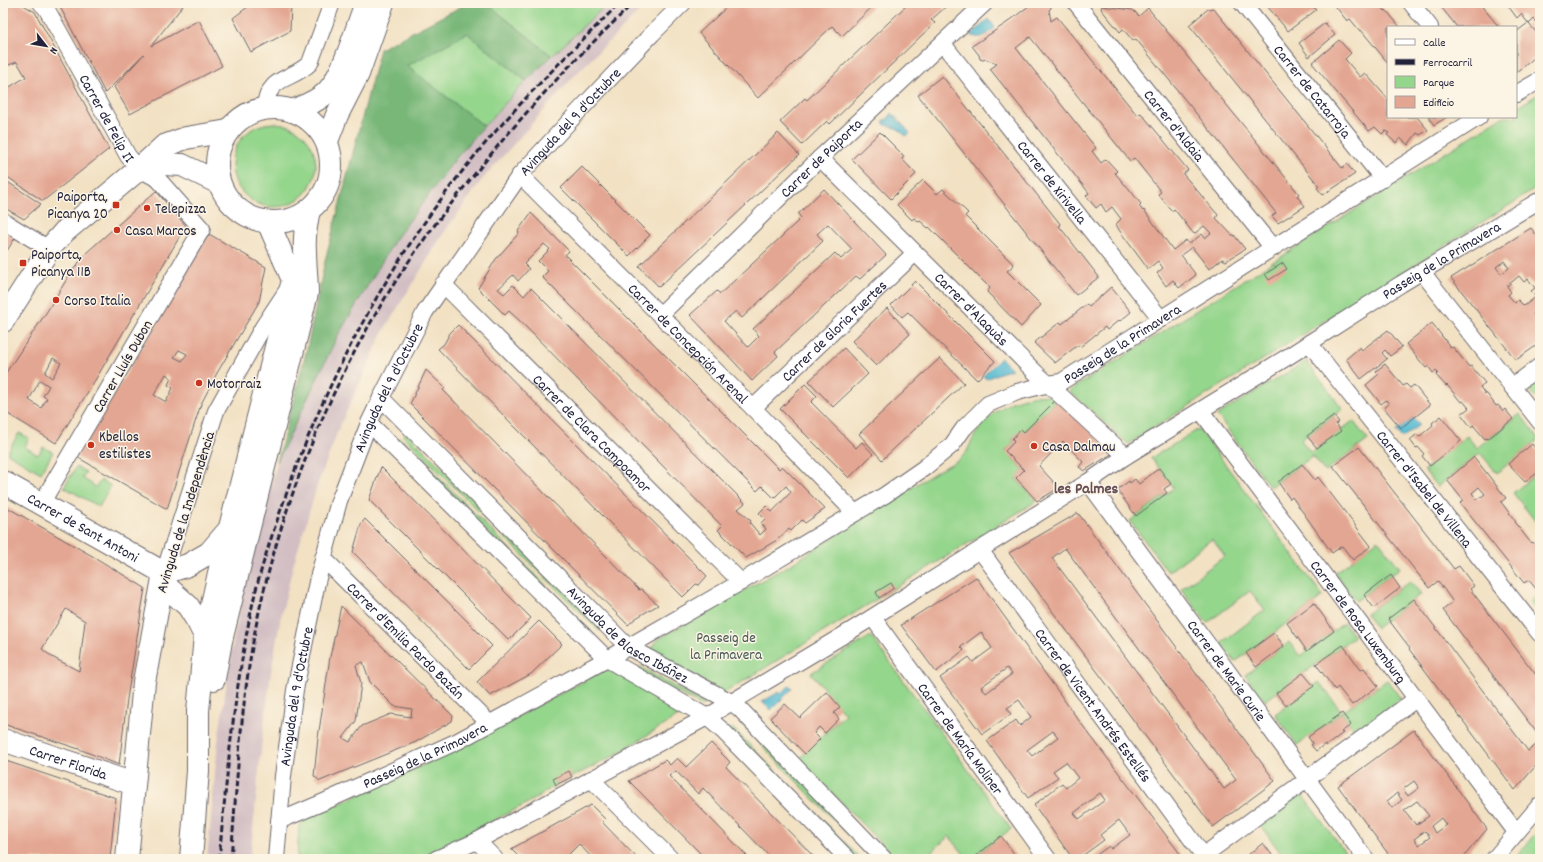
<svg xmlns="http://www.w3.org/2000/svg" width="1543" height="862" viewBox="0 0 1543 862" font-family="Dekko,sans-serif">
	<style>
		.industrial { fill: #d2bec3 }
		.green { fill: #95d68d; stroke: #5c7c64 }
		.forest { fill: #78b778; stroke: #4d6c5a }
		.water { fill: #53bad1; stroke: #3a6e86 }
		.building { fill: #e3a692; fill-rule: evenodd }
		.lines { fill: none; stroke-linecap: round; stroke-linejoin: round }
		.street-casing { stroke: #6b656b; stroke-width: 18 }
		.secondary-casing { stroke: #6b656b; stroke-width: 24 }
		.street { stroke: #fff; stroke-width: 16 }
		.secondary { stroke: #fff; stroke-width: 22 }
		.rail { stroke: #22223b; stroke-width: 3; stroke-dasharray: 6 3; stroke-linecap: butt }
		.poi-dot { fill: #c8321e; stroke: #fcf5e5; stroke-width: 1.5 }
		.labels { text-anchor: middle; stroke-width: 3; stroke-linejoin: round; paint-order: stroke }
		.street-label { font-size: 15px; fill: #22223b; stroke: #fcf5e5 }
		.poi-label { font-size: 15px; fill: #22223b; stroke: #fcf5e5; text-anchor: start }
		.park-label { font-size: 15px; fill: #445854; stroke: #fcf5e5 }
		.neighbourhood-label { font-size: 16px; font-weight: bold; fill: #665059; stroke: #fcf5e5 }
	</style>
	<rect width="100%" height="100%" fill="#fcf5e5"/>
	<filter id="ink" filterUnits="userSpaceOnUse"><feTurbulence type="fractalNoise" baseFrequency=".025" numOctaves="2"/><feDisplacementMap in="SourceGraphic" scale="8" xChannelSelector="R" yChannelSelector="G"/><feConvolveMatrix kernelMatrix="1 2 1 2 8 2 1 2 1" color-interpolation-filters="sRGB"/></filter>
	<filter id="wash" filterUnits="userSpaceOnUse"><feTurbulence type="fractalNoise" baseFrequency=".012" numOctaves="4" result="noise"/><feDisplacementMap in="SourceGraphic" scale="16" xChannelSelector="R" yChannelSelector="G"/><feGaussianBlur stdDeviation="0.9" result="paint"/><feColorMatrix in="noise" values="0 0 0 0 0 0 0 0 0 0 0 0 0 0 0 0 0 1.4 0 .05"/><feComposite in="paint" operator="in"/></filter>
	<g filter="url(#wash)">
		<rect width="100%" height="100%" fill="#f2e1c3"/>
		<path class="industrial" d="M608 3H648L574 76 481 181 443 234 384 330 339 428 317 486 293 566 281 616 271 672 262 741 250 859H207L218 742 231 655 245 580 277 462 337 337 395 240 456 158 484 126 526 81Z"/>
		<g class="green">
			<path d="M486 3H608L552 56Z"/>
			<path d="M467 33 526 81 484 126 406 66Z"/>
			<path d="M1540 93V186L1128 444 1069 391 1502 117H1516V108Z"/>
			<circle cx="274" cy="165" r="42"/>
			<path d="M1306 361 1343 409 1301 440 1311 453 1353 421 1368 440 1325 472 1313 456 1270 487 1217 415Z"/>
			<path d="M1540 381V403L1529 389Z"/>
			<path d="M1052 395 1057 399 1024 432 1021 430 1012 439 1014 442 1005 451 1024 470 1016 479 1037 501 724 693 652 652 651 649 655 642 670 632 793 563 874 511 938 471 957 461 966 453 975 435 984 423 996 411 1012 402 1031 396Z"/>
			<path d="M1520 414 1539 439 1497 473 1480 453 1437 487 1424 470 1467 436 1477 448Z"/>
			<path d="M1199 429 1323 596 1235 662 1221 643 1265 610 1250 591 1207 623 1181 589 1225 556 1212 539 1168 572 1130 521 1174 488 1151 458Z"/>
			<path d="M406 432 602 628 599 631 403 436Z"/>
			<path d="M19 433 29 438 25 447 38 455 43 447 53 452 41 473 7 453Z"/>
			<path d="M400 438 595 635 593 637 396 441Z"/>
			<path d="M76 467 86 472 82 478 96 487 101 480 111 486 99 507 64 487Z"/>
			<path d="M1540 471V527L1513 493Z"/>
			<path d="M1378 540 1400 568 1356 601 1335 573Z"/>
			<path d="M1410 581 1421 594 1376 628 1366 614Z"/>
			<path d="M1540 593V615L1530 602Z"/>
			<path d="M1344 623 1354 637 1265 701 1245 675 1289 642 1300 656Z"/>
			<path d="M871 636 1011 829 971 859H968L949 836 924 859H896L799 759 845 714 811 673Z"/>
			<path d="M640 667 705 704 702 706 636 670Z"/>
			<path d="M609 668 685 712 612 757 556 785 526 804 418 859H297L299 826 304 820 434 760Z"/>
			<path d="M1387 680 1401 699 1356 732 1342 713 1297 745 1275 714 1319 682 1342 712Z"/>
			<path d="M744 721 878 859H872L741 724Z"/>
			<path d="M733 728 861 859H853L729 731Z"/>
			<path d="M1299 791 1350 859H1285L1258 822Z"/>
			<path d="M1540 829V859H1514Z"/>
		</g>
		<path class="forest" d="M468 3H486L552 56 526 81 467 33 407 66 484 126 456 158 395 240 337 337 277 462 307 349 325 261 380 49Z"/>
		<g class="water">
			<path d="M989 19 995 28C987 34 981 41 971 35Z"/>
			<path d="M892 113 910 133 906 136 898 129 884 124V120L888 119Z"/>
			<path d="M1001 358 1012 369 997 374 987 379 983 376Z"/>
			<path d="M1414 418 1419 425 1402 438 1396 431Z"/>
			<path d="M789 686 792 689 771 710 762 702 779 692 781 694Z"/>
		</g>
		<g id="blocks">
			<g class="building">
				<path d="M3 3H20L35 12 109 149 43 201 3 174V91L26 77 17 62 3 67Z"/>
				<path d="M62 3H185L151 46 199 20 222 66 130 114 114 87 144 54 105 93 60 7Z"/>
				<path d="M253 3H291L290 31 251 52 233 18Z"/>
				<path d="M731 3H876L842 36 832 26 758 98 699 33Z"/>
				<path d="M909 3H950L931 20 935 23 921 36 830 124 827 121 802 145 780 122 805 98 807 100Z"/>
				<path d="M1030 3H1048L1051 4V8L1049 10 1051 21 1057 17 1137 115 1141 113 1188 170 1183 174 1218 215 1216 218 1232 235H1234L1245 249 1226 261 1222 259 1209 269 1192 247 1181 255 1196 275 1179 288 1173 280 1166 286 1157 273 1163 268 1158 261 1148 269 1119 230 1116 224 1121 219 1112 207 1106 212 1101 204 1096 208 1086 196 1089 193 990 69 997 64 986 59 983 60 980 59 979 55 972 46 1008 22 1030 5ZM1030 37 1130 161 1134 158 1161 192 1158 194 1172 211 1174 209 1194 234 1204 226 1211 233 1205 238 1202 234 1189 244 1186 240 1173 250 1144 210 1143 211 1139 206 1141 204 1126 185H1125L1115 173 1117 171 1106 159 1101 163 1092 151 1096 148 1016 48Z"/>
				<path d="M1270 3H1310L1316 10 1288 31 1267 6Z"/>
				<path d="M1333 3H1379L1385 11 1386 10 1400 27H1388V63L1361 30 1360 31 1350 19 1347 21Z"/>
				<path d="M1438 3H1479L1499 27H1457Z"/>
				<path d="M1506 3H1540V26L1534 19 1529 24 1521 14 1517 18Z"/>
				<path d="M1102 6 1133 10 1139 16 1148 8 1299 194 1297 196 1305 206 1278 223 1272 216 1276 213 1220 143 1136 39 1133 41 1123 29 1120 32 1101 9Z"/>
				<path d="M1213 8 1342 168 1347 164 1355 174 1323 195 1317 188 1319 186 1189 25 1208 9Z"/>
				<path d="M1325 23 1335 35 1309 57 1299 43Z"/>
				<path d="M1528 23 1537 33 1540 31V53L1516 73V32Z"/>
				<path d="M1339 40 1351 53 1345 59 1360 77 1365 73 1388 99V117H1417L1428 130 1420 135 1417 133 1408 145 1400 138 1396 143 1387 135 1389 133 1385 131 1382 134 1375 127 1369 131 1312 63Z"/>
				<path d="M942 76 1050 211 1061 225 1059 226 1099 277 1076 295 918 95Z"/>
				<path d="M1428 117H1447L1434 125Z"/>
				<path d="M880 132 904 156 902 159 916 174 891 199 852 159Z"/>
				<path d="M778 133 799 155 659 287 639 266Z"/>
				<path d="M582 167 650 235 629 256 561 188Z"/>
				<path d="M3 179 41 204 24 219 3 207Z"/>
				<path d="M923 180 937 194 943 189 968 213 965 216 1014 265 1007 271 1041 305 1021 327 987 292 990 288 929 227 928 228 920 221 919 222 914 218 912 220 897 205Z"/>
				<path d="M824 189 886 255 860 279 856 276 775 352 778 356 752 381 690 315 717 291 720 294 796 223 801 218 798 214ZM828 224 852 249 841 259 835 253 778 306 753 329 759 336 748 347 724 321 736 311 742 318 823 241 817 234Z"/>
				<path d="M156 191 186 226 94 382 56 443 3 411V377L46 313 70 274 86 253ZM53 358 61 363 52 378 45 373ZM40 380 49 386 43 396 47 398 41 408 29 400Z"/>
				<path d="M531 213 569 251 565 255 779 469 782 466 825 509 805 523 802 520 791 531 789 529 777 540 746 558 718 530 722 526 520 321 509 311 505 315 478 288 496 259 519 233 518 231ZM544 244 550 249 538 261 548 271 542 277 757 491 762 486 774 498 786 486 791 492 772 512 766 506 759 513 765 519 761 523 766 529 760 535 750 523 751 521 738 509 745 503 531 288 524 296 513 285 504 294 498 289 513 275 518 281 529 269 524 264Z"/>
				<path d="M1531 228 1540 240V309L1533 314 1539 321 1540 320V343L1516 360 1451 278ZM1504 261 1509 268 1501 274 1496 267ZM1519 276 1524 282 1528 279 1535 288 1531 291 1536 297 1524 306 1518 300 1515 303 1508 295 1511 292 1507 286Z"/>
				<path d="M3 231 15 238 3 257Z"/>
				<path d="M209 234 266 267 259 302 217 373 201 404 167 509 77 457ZM179 350 187 354 182 361 174 357ZM166 374 171 378 168 385 173 388 166 402 154 395Z"/>
				<path d="M1283 263 1287 269 1269 280 1265 274Z"/>
				<path d="M915 281 995 361 977 380 908 312 902 317 891 305Z"/>
				<path d="M1111 287 1131 312 1120 321 1119 320 1107 330 1105 327 1080 347 1078 345 1055 363 1034 343 1060 322 1062 324 1087 304 1089 307Z"/>
				<path d="M887 308 910 334 876 366 852 341Z"/>
				<path d="M1432 323 1451 348 1453 347 1469 367 1471 366 1485 383 1480 387 1485 394H1487L1496 406 1498 405 1503 411 1505 409 1513 419 1488 439 1487 438 1485 439 1473 425 1471 427 1461 414 1469 408 1463 401 1461 402 1447 385 1446 386 1436 375 1438 373 1436 371 1433 373 1428 366 1426 368 1406 344Z"/>
				<path d="M458 325 707 576 699 585 696 584 683 597 438 349 444 344 450 333Z"/>
				<path d="M1388 330 1402 347 1390 356 1385 350 1382 353 1387 359 1361 379 1346 359 1360 347 1362 350Z"/>
				<path d="M844 348 868 374 833 407 809 381Z"/>
				<path d="M940 358 964 383 882 460 859 434Z"/>
				<path d="M1385 364 1403 386 1406 384 1410 388 1414 385 1430 405 1401 428 1384 408 1389 404 1386 400 1381 404 1366 385 1379 374 1376 371Z"/>
				<path d="M426 370 445 388 443 390 606 556 639 590 641 589 658 605 636 618 628 625 426 420 410 404Z"/>
				<path d="M805 384 817 396 811 402 856 448 862 442 873 454 849 478 780 409Z"/>
				<path d="M1057 399 1113 453 1084 471 1079 467 1083 462 1063 441 1039 466 1059 488 1037 501 1016 478 1024 470 1005 451 1014 442 1012 439 1021 429 1024 432Z"/>
				<path d="M1334 416 1339 422 1336 424 1341 431 1317 448 1307 436Z"/>
				<path d="M1441 416 1461 441 1430 466 1422 456 1424 454 1418 447 1416 448 1410 440 1417 434 1419 437 1433 425 1432 423Z"/>
				<path d="M1532 444 1540 454V471L1525 482 1508 464Z"/>
				<path d="M1359 447 1454 569 1459 566 1474 586 1470 589 1540 680V737L1443 610 1453 602 1438 581 1429 588 1333 466Z"/>
				<path d="M1474 457 1506 498 1501 502 1516 522 1515 523 1531 543 1533 542 1540 551V594L1529 580 1524 583 1460 503 1463 500 1447 480ZM1479 487 1485 494 1477 500 1472 493Z"/>
				<path d="M1302 464 1315 480 1318 477 1371 546 1353 560 1342 546 1332 553 1292 497 1290 499 1278 482Z"/>
				<path d="M381 467 531 618 509 640 369 500Z"/>
				<path d="M1159 468 1171 484 1164 489 1167 493 1136 516 1117 490 1129 481 1130 483 1135 479 1139 484Z"/>
				<path d="M3 505 94 557 145 588 127 699 119 765 79 749 3 724ZM66 609 85 621 79 671 52 657 42 649Z"/>
				<path d="M1078 513 1275 781 1213 827 1009 553ZM1065 548 1236 780 1224 789 1052 558Z"/>
				<path d="M365 519 492 646 469 669 353 552 361 524Z"/>
				<path d="M1391 575 1400 588 1374 608 1364 595Z"/>
				<path d="M976 577 1077 718 1181 855 1176 859H1091L1109 846 1111 849 1130 835 1119 820 1100 835 1104 840 1078 859H1073L1034 805 1062 783 1066 788 1078 778 1066 762 1053 771 1058 777 1028 798 987 741 1016 720 1020 726 1031 717 1019 700 1007 708 1011 714 982 734 940 678 969 657 973 662 992 648 981 632 961 647 964 650 936 672 901 625ZM1007 668 1012 674 986 693 981 687ZM1053 731 1058 737 1032 756 1027 750ZM1100 793 1105 800 1079 819 1074 813Z"/>
				<path d="M891 583 894 588 879 598 876 592Z"/>
				<path d="M1414 599 1528 751 1540 742V761L1515 790 1409 649 1410 648 1388 619Z"/>
				<path d="M1314 603 1334 631 1307 651 1287 623Z"/>
				<path d="M341 606 453 716 452 721 416 742 320 781 314 776 318 738 330 657ZM363 662 370 682 394 706 412 709 411 717 391 714 362 726 350 742 343 738 356 721 361 683 356 665Z"/>
				<path d="M539 621 562 644 531 674 490 696 477 682Z"/>
				<path d="M1274 633 1284 646 1256 667 1246 653Z"/>
				<path d="M1343 645 1361 670 1364 668 1378 686 1352 705 1338 687 1335 690 1316 664Z"/>
				<path d="M1303 673 1314 686 1286 706 1276 693Z"/>
				<path d="M827 692 840 707 834 713 839 719 825 733 819 727 814 733 820 739 805 754 770 718 785 704 800 718Z"/>
				<path d="M1342 713 1351 725 1341 732 1343 733 1326 746 1325 744 1316 751 1311 745 1313 744 1308 737Z"/>
				<path d="M1414 730 1487 829 1462 859H1392L1338 786ZM1414 781 1419 788 1408 796 1403 789ZM1397 793 1402 800 1392 808 1387 801ZM1417 801 1429 816 1416 825 1404 810ZM1441 818 1446 825 1435 833 1431 826ZM1425 831 1430 837 1419 845 1414 839Z"/>
				<path d="M711 743 730 762 726 767 816 859H772L703 788 698 794 676 771 669 776 750 859H706L629 781 665 760 670 765 677 758 686 767Z"/>
				<path d="M3 760 116 798 110 859H3Z"/>
				<path d="M569 771 572 777 556 785 553 779Z"/>
				<path d="M591 805 605 819 602 822 638 859H593L579 844 567 856 571 859H521L511 849Z"/>
				<path d="M1001 836 1018 859H980L977 855Z"/>
				<path d="M1263 843 1275 859H1244V858Z"/>
			</g>
		</g>
	</g>
	<g filter="url(#ink)">
		<use href="#blocks" fill-opacity="0" stroke="#6b656b" stroke-width="1"/>
		<g class="lines">
			<defs>
				<g id="street">
					<path id="s1" d="M41 3 46 8 128 156 139 169 158 179 202 229 41 504"/>
					<path id="s2" d="M1076 3 1273 248"/>
					<path id="s3" d="M1242 3 1383 179"/>
					<path d="M1411 3 1430 27"/>
					<path id="s4" d="M943 44 1161 319"/>
					<path d="M1516 94 1540 80"/>
					<path d="M264 108C270 74 290 82 310 63L332 3"/>
					<path id="s5" d="M820 158 1036 373 1126 456"/>
					<path id="s6" d="M520 175 753 408 855 513"/>
					<path d="M3 221 49 249"/>
					<path d="M1422 272 1540 422"/>
					<path id="s7" d="M443 284 741 582"/>
					<path id="s8" d="M660 315 820 158 985 3"/>
					<path id="s9" d="M1309 343 1540 634"/>
					<path d="M1512 387 1540 366"/>
					<path id="s10" d="M381 398 628 647 731 702 740 709 884 859"/>
					<path id="s11" d="M753 408 915 253"/>
					<path id="s12" d="M1201 411 1516 832"/>
					<path d="M369 423 607 659 707 717 723 731 848 859"/>
					<path id="s13" d="M1088 482 1366 859"/>
					<path id="s14" d="M980 550 1206 859"/>
					<path id="s15" d="M323 558 490 724"/>
					<path d="M164 573 216 411 263 327 286 292"/>
					<path id="s16" d="M873 618 1048 859"/>
					<path d="M591 779 671 859"/>
					<path d="M1307 779 1416 699"/>
					<path id="s17" d="M279 821 326 801 458 741 607 659 741 582 885 495 924 468 952 445 964 428 988 404 1017 392 1049 384 1061 382 1479 117"/>
					<path d="M477 841 495 859"/>
					<path d="M1211 850 1298 786"/>
					<path id="s18" d="M276 859 283 776 295 690 317 582 339 501 369 423 381 398 425 312 520 175 578 112 652 34 683 3"/>
					<path id="s19" d="M436 859 477 841 707 717 852 630 1088 482 1126 456 1289 356 1401 284 1540 200"/>
					<path d="M1494 859 1540 805"/>
				</g>
				<g id="secondary">
					<circle cx="274" cy="165" r="57"/>
					<path d="M292 111C304 106 319 101 328 91 344 74 357 26 366 3"/>
					<path d="M327 141 337 115 358 74 383 3"/>
					<path d="M146 163 182 165 219 183"/>
					<path d="M3 321 49 249 64 232 139 169 164 146 186 138 228 131"/>
					<path id="s20" d="M3 482 164 573"/>
					<path d="M164 573 188 565 209 553 227 532"/>
					<path d="M164 573 167 587 188 606 198 622 205 636"/>
					<path d="M214 679 221 641 307 293C307 279 305 265 305 251 304 238 306 224 309 210"/>
					<path id="s21" d="M3 740 125 781H134"/>
					<path d="M127 859 144 682 164 573"/>
					<path d="M191 859 198 771V711L205 636 223 555 293 280 268 222"/>
				</g>
			</defs>
			<use href="#street" class="street-casing"/>
			<use href="#secondary" class="secondary-casing"/>
			<use href="#street" class="street"/>
			<use href="#secondary" class="secondary"/>
			<g class="rail">
				<path d="M219 859C227 775 234 690 252 607 260 569 273 532 286 495 326 381 383 274 457 178 506 115 563 59 620 3"/>
				<path d="M231 859C237 780 241 699 257 621 287 478 351 334 440 218 474 174 509 131 547 90 574 60 604 32 633 3"/>
			</g>
		</g>
	</g>
	<g class="poi-dot">
		<rect x="112" y="201" width="8" height="8" rx="2"/>
		<circle cx="147" cy="208" r="4"/>
		<circle cx="117" cy="230" r="4"/>
		<rect x="19" y="259" width="8" height="8" rx="2"/>
		<circle cx="56" cy="300" r="4"/>
		<circle cx="199" cy="383" r="4"/>
		<circle cx="91" cy="445" r="4"/>
		<circle cx="1034" cy="446" r="4"/>
	</g>
	<g class="labels">
		<g class="street-label">
			<text dy="5" stroke="none"><textPath href="#s3" startOffset="113">Carrer de Catarroja</textPath></text>
			<text dy="5" stroke="none"><textPath href="#s1" startOffset="133">Carrer de Felip II</textPath></text>
			<text dy="5" stroke="none"><textPath href="#s18" startOffset="812">Avinguda del 9 d'Octubre</textPath></text>
			<text dy="5" stroke="none"><textPath href="#s2" startOffset="157">Carrer d'Aldaia</textPath></text>
			<text dy="5" stroke="none"><textPath href="#s8" startOffset="225">Carrer de Paiporta</textPath></text>
			<text dy="5" stroke="none"><textPath href="#s4" startOffset="176">Carrer de Xirivella</textPath></text>
			<text dy="5" stroke="none"><textPath href="#s19" startOffset="1171">Passeig de la Primavera</textPath></text>
			<text dy="5" stroke="none"><textPath href="#s5" startOffset="214">Carrer d'Alaquàs</textPath></text>
			<text dy="5" stroke="none"><textPath href="#s11" startOffset="112">Carrer de Gloria Fuertes</textPath></text>
			<text dy="5" stroke="none"><textPath href="#s6" startOffset="238">Carrer de Concepción Arenal</textPath></text>
			<text dy="5" stroke="none"><textPath href="#s17" startOffset="976">Passeig de la Primavera</textPath></text>
			<text transform="translate(122 366) rotate(-60)" y="5">Carrer Lluís Dubon</text>
			<text dy="5" stroke="none"><textPath href="#s18" startOffset="488">Avinguda del 9 d'Octubre</textPath></text>
			<text dy="5" stroke="none"><textPath href="#s7" startOffset="211">Carrer de Clara Campoamor</textPath></text>
			<text dy="5" stroke="none"><textPath href="#s9" startOffset="186">Carrer d'Isabel de Villena</textPath></text>
			<text transform="translate(185 512) rotate(-73)" y="5">Avinguda de la Independència</text>
			<text dy="5" stroke="none"><textPath href="#s20" startOffset="92">Carrer de Sant Antoni</textPath></text>
			<text dy="5" stroke="none"><textPath href="#s12" startOffset="263">Carrer de Rosa Luxemburg</textPath></text>
			<text dy="5" stroke="none"><textPath href="#s10" startOffset="343">Avinguda de Blasco Ibáñez</textPath></text>
			<text dy="5" stroke="none"><textPath href="#s15" startOffset="117">Carrer d'Emilia Pardo Bazán</textPath></text>
			<text dy="5" stroke="none"><textPath href="#s13" startOffset="234">Carrer de Marie Curie</textPath></text>
			<text dy="5" stroke="none"><textPath href="#s18" startOffset="164">Avinguda del 9 d'Octubre</textPath></text>
			<text dy="5" stroke="none"><textPath href="#s14" startOffset="192">Carrer de Vicent Andrés Estellés</textPath></text>
			<text dy="5" stroke="none"><textPath href="#s16" startOffset="149">Carrer de María Moliner</textPath></text>
			<text dy="5" stroke="none"><textPath href="#s17" startOffset="160">Passeig de la Primavera</textPath></text>
			<text dy="5" stroke="none"><textPath href="#s21" startOffset="69">Carrer Florida</textPath></text>
		</g>
		<g class="poi-label">
			<text x="108" y="201" text-anchor="end">Paiporta,<tspan x="108" dy="17">Picanya 20</tspan></text>
			<text x="155" y="213">Telepizza</text>
			<text x="125" y="235">Casa Marcos</text>
			<text x="31" y="259">Paiporta,<tspan x="31" dy="17">Picanya 11B</tspan></text>
			<text x="64" y="305">Corso Italia</text>
			<text x="207" y="388">Motorraiz</text>
			<text x="99" y="441">Kbellos<tspan x="99" dy="17">estilistes</tspan></text>
			<text x="1042" y="451">Casa Dalmau</text>
		</g>
		<g class="park-label">
			<text x="726" y="642">Passeig de<tspan x="726" dy="17">la Primavera</tspan></text>
		</g>
		<g class="neighbourhood-label">
			<text x="1086" y="493">les Palmes</text>
		</g>
	</g>
	<rect width="1543" height="862" fill="none" stroke="#fcf5e5" stroke-width="16"/>
	<rect x="1387" y="26" width="130" height="92" fill="#fcf5e5" stroke="#a5a1a1"/>
	<rect x="1395" y="39" width="20" height="6" fill="#ffffff" stroke="#a5a1a1"/>
	<text x="1423" y="46" font-size="12" fill="#22223b">Calle</text>
	<rect x="1395" y="59" width="20" height="6" fill="#22223b" stroke="#a5a1a1"/>
	<text x="1423" y="66" font-size="12" fill="#22223b">Ferrocarril</text>
	<rect x="1395" y="76" width="20" height="12" fill="#95d68d" stroke="#a5a1a1"/>
	<text x="1423" y="86" font-size="12" fill="#22223b">Parque</text>
	<rect x="1395" y="96" width="20" height="12" fill="#e3a692" stroke="#a5a1a1"/>
	<text x="1423" y="106" font-size="12" fill="#22223b">Edificio</text>
	<g transform="translate(46 46) rotate(121)" stroke="#fcf5e5" stroke-width="3" paint-order="stroke">
	<path d="M0-3L7 15L0 10L-7 15Z" fill="#22223b"/>
	<text y="-6" font-size="11" font-weight="bold" text-anchor="middle" fill="#22223b">N</text>
	</g>
</svg>
